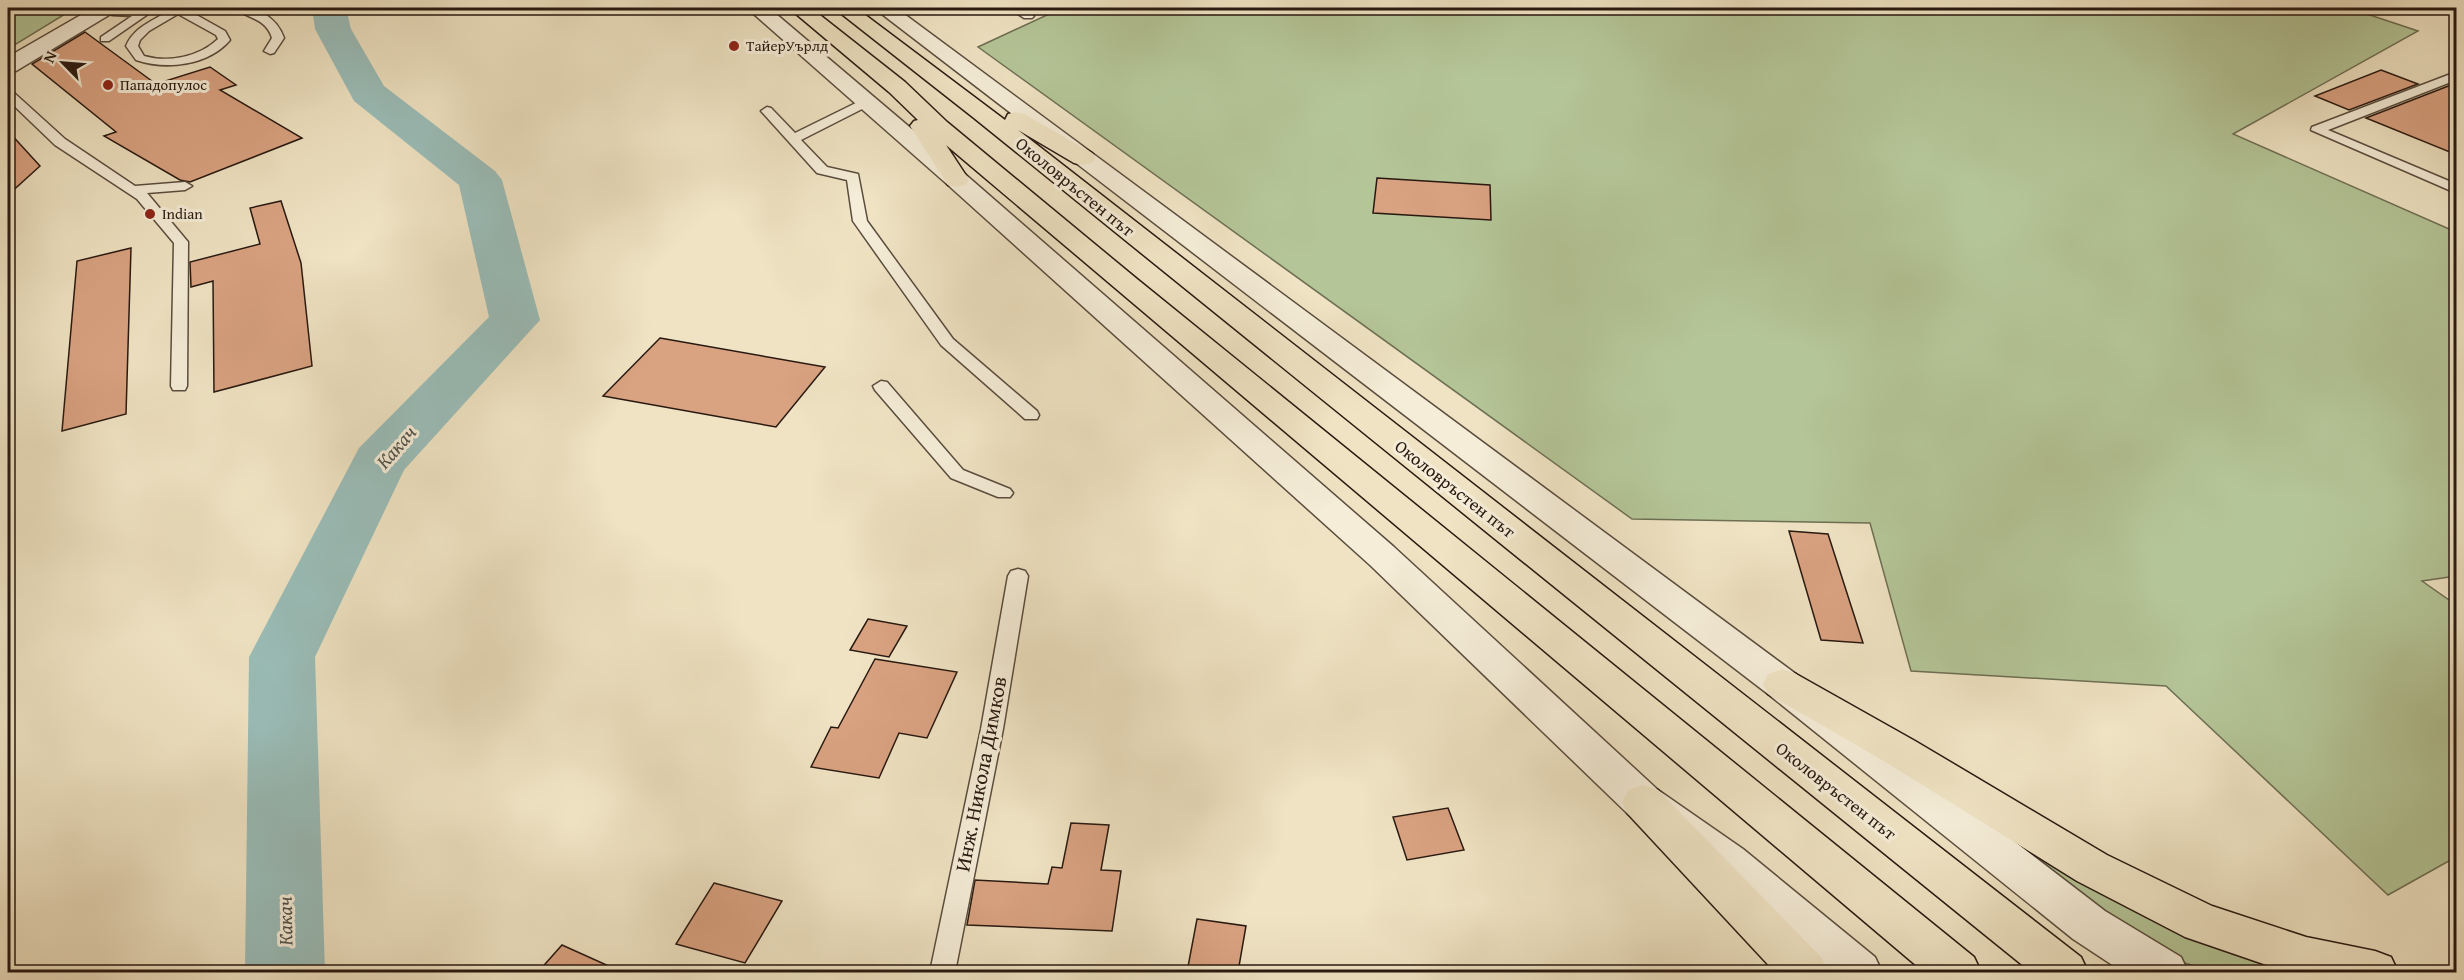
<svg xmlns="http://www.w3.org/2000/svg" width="2464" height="980" viewBox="0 0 2464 980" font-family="'Gentium Book Plus',serif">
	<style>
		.green { fill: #b4c597; stroke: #6e6f54; stroke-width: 1.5 }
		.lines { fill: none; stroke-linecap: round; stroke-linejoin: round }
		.river { fill: #9abdb8; fill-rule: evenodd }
		.building { fill: #d9a281; stroke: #281911; stroke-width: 1.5 }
		.lane-casing { stroke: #5a4c3e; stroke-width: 3 }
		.street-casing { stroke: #5a4c3e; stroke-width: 3 }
		.primary-casing { stroke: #281911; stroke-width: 3 }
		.highway-casing { stroke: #281911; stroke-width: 3 }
		.lane { fill: #f5edd8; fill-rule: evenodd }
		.street { fill: #f5edd8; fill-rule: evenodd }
		.primary { fill: #efe3c3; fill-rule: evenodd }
		.highway { fill: #efe3c3; fill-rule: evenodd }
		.poi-dot { fill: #8f2418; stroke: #f5edd8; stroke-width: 2 }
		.labels { text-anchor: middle; stroke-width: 6; stroke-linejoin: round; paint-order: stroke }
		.far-poi-label { font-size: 15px; fill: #281911; stroke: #f5edd8; text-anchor: start }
		.street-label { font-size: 18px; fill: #281911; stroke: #f5edd8 }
		.water-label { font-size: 20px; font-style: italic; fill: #50524b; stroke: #f5edd8 }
		.near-street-label { font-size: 21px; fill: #281911; stroke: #f5edd8 }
	</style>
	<rect width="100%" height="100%" fill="#efe3c3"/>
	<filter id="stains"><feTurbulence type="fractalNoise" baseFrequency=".00333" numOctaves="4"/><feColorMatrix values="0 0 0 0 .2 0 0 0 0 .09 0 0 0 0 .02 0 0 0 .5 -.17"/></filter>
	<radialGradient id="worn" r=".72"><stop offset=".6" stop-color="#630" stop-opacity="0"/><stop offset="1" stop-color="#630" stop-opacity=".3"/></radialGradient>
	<g class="green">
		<path d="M8 8H75L8 49Z"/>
		<path d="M1062 8H2249L2266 14 2297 8H2349L2418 31 2233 134 2456 232V576L2422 581 2456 605V857L2388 895 2166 686 1911 671 1870 523 1632 519 978 47Z"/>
		<path d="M1937 787 2244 957 2297 972H2215L2178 961 2084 907Z"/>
	</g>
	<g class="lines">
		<path class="river" d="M312 8H346L351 29 384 86 495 171 502 180 540 320 404 470 315 657 325 972H245L249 657 359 448 489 317 459 185 354 101 315 29Z"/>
	</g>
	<g class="building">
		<path d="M85 32 156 84 210 67 236 85 220 90 302 138 190 182 180 180 104 136 116 132 32 64Z"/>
		<path d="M2381 70 2418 84 2349 110 2315 96Z"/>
		<path d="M2457 82V155L2366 118 2456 83Z"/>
		<path d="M8 131 40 166 8 195Z"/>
		<path d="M1377 178 1490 185 1491 220 1373 213Z"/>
		<path d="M281 201 301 263 312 366 214 392 213 281 191 287 190 262 260 244 250 208Z"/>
		<path d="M131 248 126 414 62 431 77 261Z"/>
		<path d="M660 338 825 367 776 427 603 396Z"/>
		<path d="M1789 531 1828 534 1863 643 1821 640Z"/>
		<path d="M868 619 907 626 889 657 850 650Z"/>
		<path d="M875 659 957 672 927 738 899 733 879 778 811 767 831 727 838 728Z"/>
		<path d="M1448 808 1464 850 1407 860 1393 817Z"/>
		<path d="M1071 823 1109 825 1101 870 1121 871 1112 931 967 925 975 880 1048 884 1052 867 1062 868Z"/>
		<path d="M714 883 782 901 745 963 676 944Z"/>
		<path d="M1197 919 1246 926 1238 972H1187Z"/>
		<path d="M562 945 622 972H538Z"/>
	</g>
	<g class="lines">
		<defs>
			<g id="lane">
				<path d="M118 8 145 9 151 12 109 41H101V37L132 16 112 15V11Z"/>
				<path d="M173 8H184L225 31 230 40C208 66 166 70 136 60L126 46C135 25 156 20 173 8ZM178 14 216 35 218 39C199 57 169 63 144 56L138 46 140 40 149 31Z"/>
				<path d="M235 8C256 6 276 16 284 38L274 53 270 54 264 51 272 38C266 18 248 19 235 8Z"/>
				<path d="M1009 8H1021L1034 16 1032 18H1024Z"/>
				<path d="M2456 72V80L2328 130 2456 184V193L2311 130 2312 127Z"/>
				<path d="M8 90 12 91 65 139 135 186 185 182 192 186 185 190 147 193 188 242 187 386 185 390H173L171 386 174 243 137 199 55 145 8 100Z"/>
				<path d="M866 98 872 102 870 105 801 140 827 167 858 174 867 221 953 339 1037 411 1039 415 1037 419H1025L941 345 853 221 847 180 817 173 761 111 767 107 771 108 795 133Z"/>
				<path d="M881 381 887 382 963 470 1010 489 1013 493 1010 497H998L951 478 875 390 873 386Z"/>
				<path d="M1018 569 1025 571 1028 576 1003 729 955 972H930L981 729 1008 576 1011 571Z"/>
			</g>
			<g id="street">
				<path d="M93 8H117L114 12 16 71 8 72V57Z"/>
				<path d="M747 8H769L966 175 1394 547 1658 790 1743 849 1875 957 1882 972H1826L1713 875 1628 814 1370 565 948 185Z"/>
				<path d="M874 8H896L1796 674 2105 911 2181 957 2188 972H2123L2073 939 1768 694Z"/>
			</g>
			<g id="primary">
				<path d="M1782 669 1796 674 1915 741 2107 855 2212 906 2306 937 2375 951 2391 957 2398 972H2287L2185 937 2077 881 1887 763 1768 694 1763 684 1768 674Z"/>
				<path d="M1643 785 1658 790 1821 957 1828 972H1775L1628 814 1622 802 1628 790Z"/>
			</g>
			<g id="highway">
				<path d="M789 8H811L905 82 947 122 1137 279 1974 957 1981 972H1924L946 145 969 180 966 185 957 187 948 185 910 126 914 121 918 120 889 92Z"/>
				<path d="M834 8H856L1005 120 1008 114 1016 112 1024 114 1092 153 1095 158 1092 163 1083 165 1074 163 1018 130 2081 957 2088 972H2031L974 118Z"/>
			</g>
		</defs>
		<use href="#lane" class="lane-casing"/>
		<use href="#street" class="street-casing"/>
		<use href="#primary" class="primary-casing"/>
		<use href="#highway" class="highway-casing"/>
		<use href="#lane" class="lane"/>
		<use href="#street" class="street"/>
		<use href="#primary" class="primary"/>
		<use href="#highway" class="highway"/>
	</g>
	<g class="poi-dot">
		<circle cx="734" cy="46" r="6"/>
		<circle cx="108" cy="85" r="6"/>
		<circle cx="150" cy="214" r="6"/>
	</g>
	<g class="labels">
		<g class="far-poi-label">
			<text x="746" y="51">ТайерУърлд</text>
			<text x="120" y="90">Пападопулос</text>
			<text x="162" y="219">Indian</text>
		</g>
		<g class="street-label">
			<text transform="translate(1075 187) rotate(39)" y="6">Околовръстен път</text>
			<text transform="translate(1455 489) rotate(38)" y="6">Околовръстен път</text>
			<text transform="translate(1836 791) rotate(38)" y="6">Околовръстен път</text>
		</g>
		<g class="water-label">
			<text transform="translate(396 447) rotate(-49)" y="7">Какач</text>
			<text transform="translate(285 921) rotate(-91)" y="7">Какач</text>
		</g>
		<g class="near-street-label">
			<text transform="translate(981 774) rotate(-79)" y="7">Инж. Никола Димков</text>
		</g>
	</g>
	<rect width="2464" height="980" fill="none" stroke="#efe3c3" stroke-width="30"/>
	<rect x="9" y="9" width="2446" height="962" fill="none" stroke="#281911" stroke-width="3"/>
	<rect x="15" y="15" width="2434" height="950" fill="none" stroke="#281911" stroke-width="1.5"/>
	<g transform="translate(63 63) rotate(295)" stroke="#f5edd8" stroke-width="4.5" paint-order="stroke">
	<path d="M0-4.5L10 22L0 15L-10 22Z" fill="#281911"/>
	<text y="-9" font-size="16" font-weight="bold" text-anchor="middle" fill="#281911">N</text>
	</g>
	<rect width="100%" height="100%" filter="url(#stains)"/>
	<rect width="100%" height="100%" fill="url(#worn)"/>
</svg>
